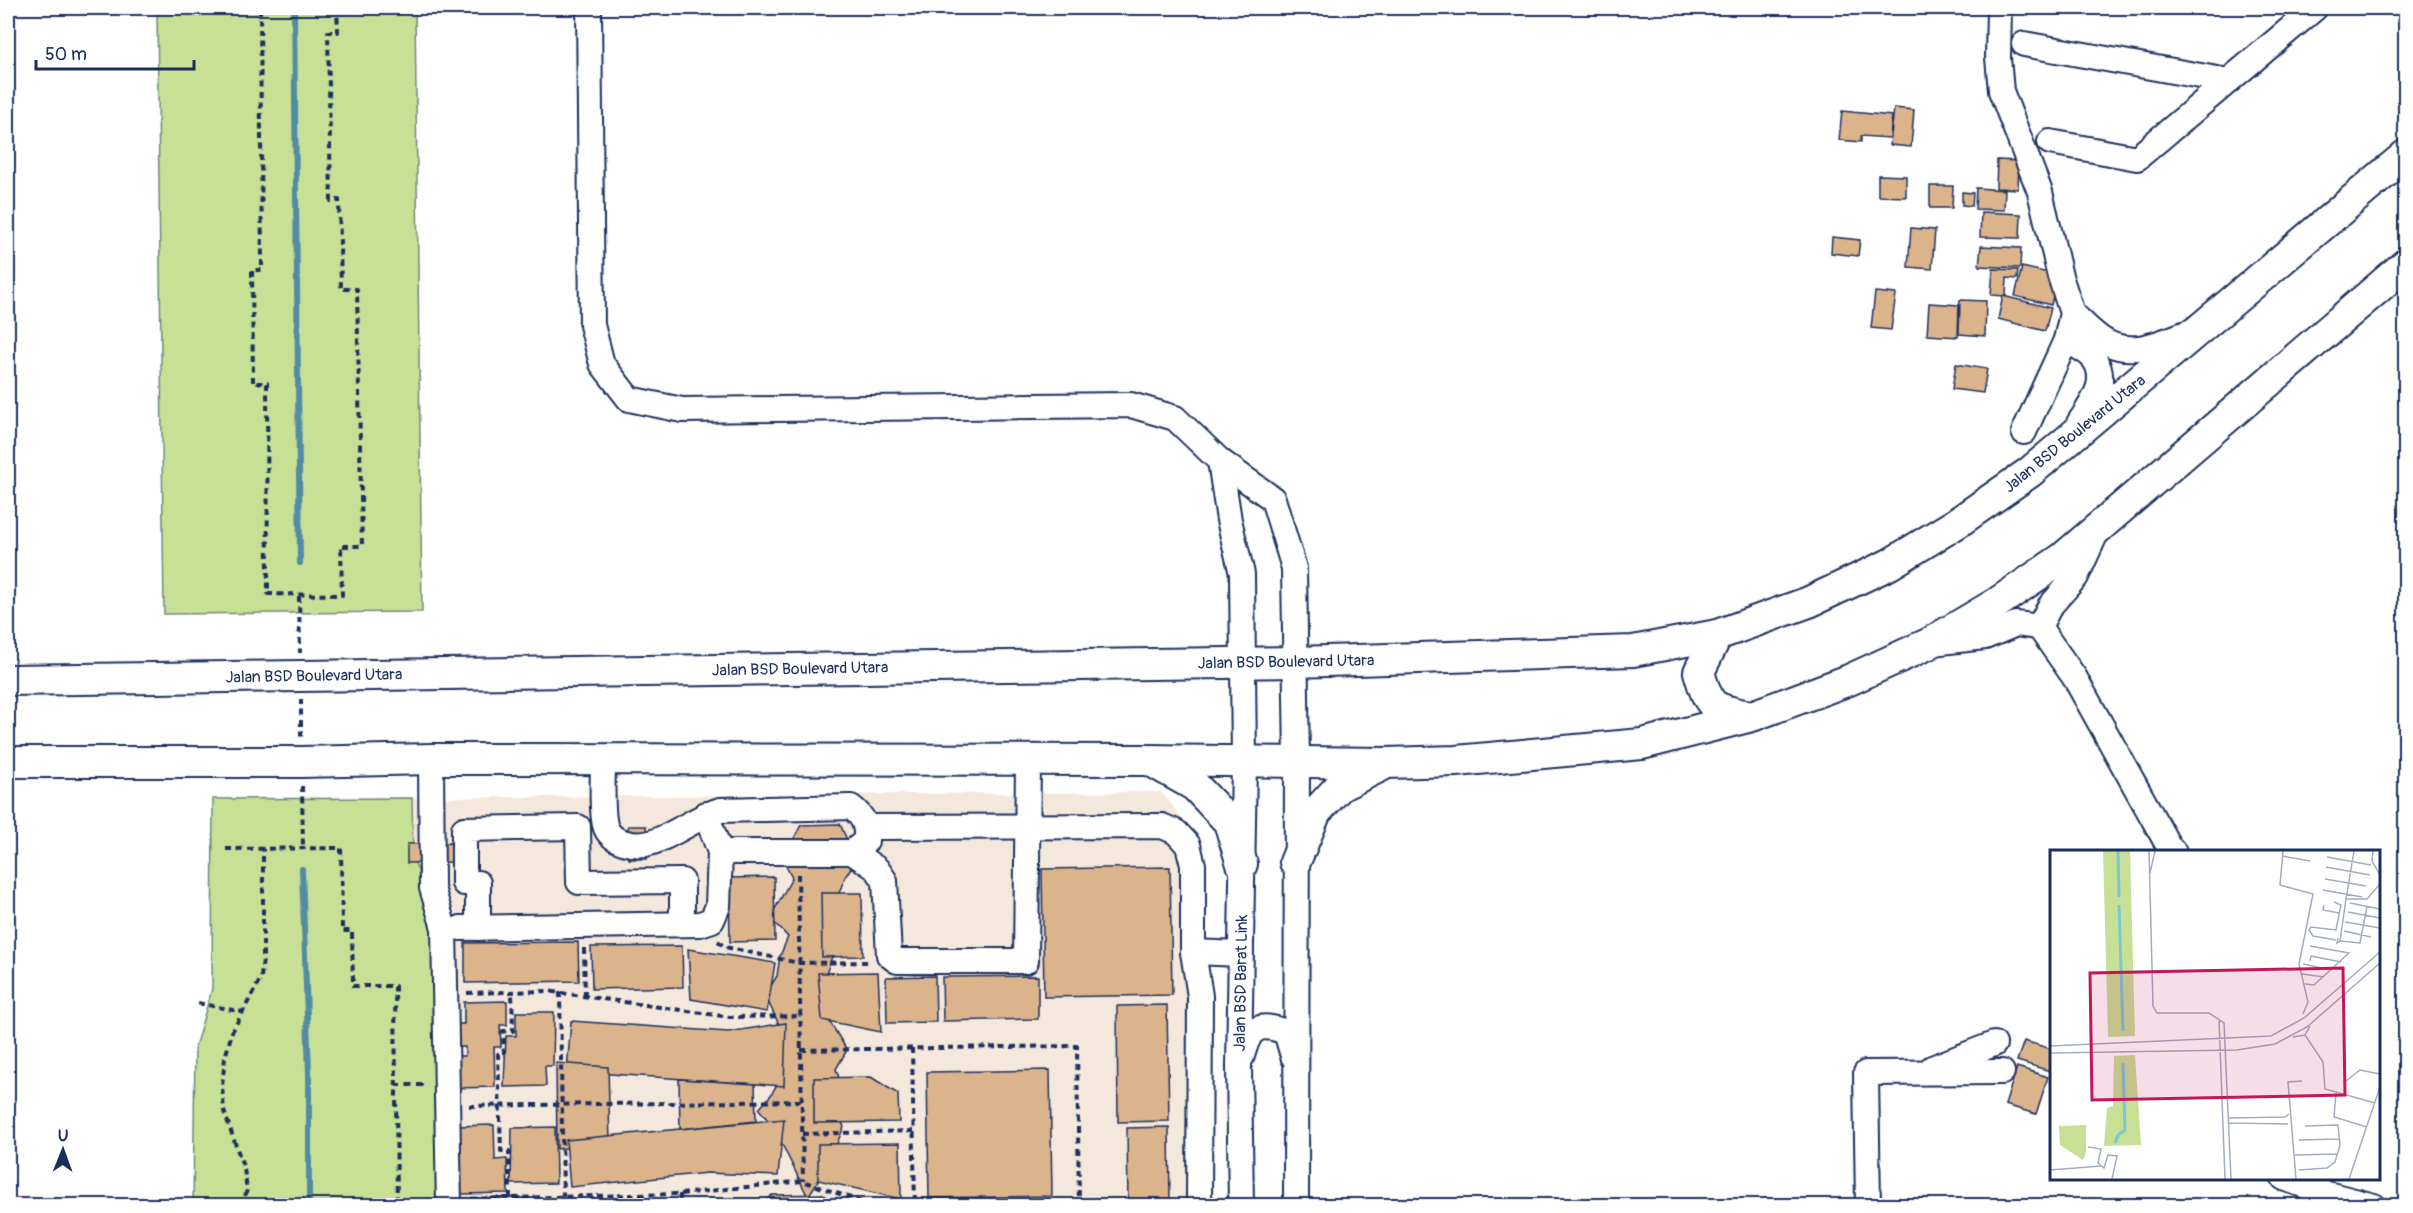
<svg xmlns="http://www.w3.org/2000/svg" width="2413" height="1213" viewBox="0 0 2413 1213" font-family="Pangolin,sans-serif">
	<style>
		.built { fill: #f4e8dc }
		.green { fill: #c7e096; stroke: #71887a; stroke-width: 1.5 }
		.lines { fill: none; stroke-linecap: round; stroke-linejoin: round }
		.stream { stroke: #528ba3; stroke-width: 6 }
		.building { fill: #dbb48c; stroke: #1b2f5e; stroke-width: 1.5 }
		.minor-casing { stroke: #1b2f5e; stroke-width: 28 }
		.major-casing { stroke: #1b2f5e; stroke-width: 34 }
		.path { stroke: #1b2f5e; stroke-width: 4; stroke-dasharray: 6 4.5; stroke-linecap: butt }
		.minor { stroke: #fff; stroke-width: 24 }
		.major { stroke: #fff; stroke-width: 30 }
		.labels { text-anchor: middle; stroke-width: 6; stroke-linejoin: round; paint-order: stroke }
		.street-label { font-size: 16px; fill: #1b2f5e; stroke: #fff }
		.inset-river { fill: none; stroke: #77c8d1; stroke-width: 3 }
		.inset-road { fill: none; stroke: #a4acbf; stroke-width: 1.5 }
		.view { fill: #c2185b; fill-opacity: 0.15; stroke: #c2185b; stroke-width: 3 }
		.inset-edge { fill: none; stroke: #1b2f5e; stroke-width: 3 }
	</style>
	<rect width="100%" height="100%" fill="#fff"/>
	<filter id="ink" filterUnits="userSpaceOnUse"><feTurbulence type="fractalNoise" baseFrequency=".0167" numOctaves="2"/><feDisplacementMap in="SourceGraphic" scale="12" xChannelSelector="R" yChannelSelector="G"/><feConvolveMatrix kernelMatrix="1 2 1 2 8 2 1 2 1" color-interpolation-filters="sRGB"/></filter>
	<g filter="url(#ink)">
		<path class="built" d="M1161 792 1199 839 1200 929 1211 986 1210 1205H399L393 798Z"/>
		<g class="green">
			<path d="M157 8H415L422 612 164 614Z"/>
			<path d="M412 798 413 858 440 926 441 1205 193 1206 195 1047 212 989 213 799Z"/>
		</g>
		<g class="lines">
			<g class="stream">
				<path d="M294 8 300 563"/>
				<path d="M302 869 309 1075V1206"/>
			</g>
		</g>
		<g class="building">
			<path d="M1894 108 1914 110 1911 147 1890 145Z"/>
			<path d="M1842 111 1892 116 1890 138 1861 136V142L1839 140Z"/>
			<path d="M1997 160 2019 161 2018 189 1996 188Z"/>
			<path d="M1878 175 1906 176V197L1878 196Z"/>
			<path d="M1930 186H1953L1952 208H1930Z"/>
			<path d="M1976 188 2005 190 2004 210 1975 209Z"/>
			<path d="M1962 192 1973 193 1972 206 1962 205Z"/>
			<path d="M1981 212 2021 214 2020 238 1980 237Z"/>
			<path d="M1911 228 1935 230 1932 269 1908 267Z"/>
			<path d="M1832 237 1860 240 1858 256 1831 253Z"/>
			<path d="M1981 246 2021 248 2020 268 1979 266Z"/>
			<path d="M2022 267 2058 275 2051 305 2015 296Z"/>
			<path d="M1993 269 2018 270 2017 279 2007 278 2006 296 1991 295Z"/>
			<path d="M1875 292 1896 294 1891 330 1871 328Z"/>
			<path d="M2003 296 2051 308 2045 331 1998 319Z"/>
			<path d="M1960 300 1986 301 1985 336 1959 334Z"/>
			<path d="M1929 303 1959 305 1958 337 1927 335Z"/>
			<path d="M1956 364 1987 369 1983 393 1952 389Z"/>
			<path d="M840 824 856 860 845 877 830 917 839 936 825 977V1014L847 1050 836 1069 843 1090 836 1108 844 1127 828 1164 808 1197 774 1128 759 1109 771 1095 784 1071 775 1052 783 1033 765 995 777 976 780 956 788 937 770 918 792 878 783 860 801 825Z"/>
			<path d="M628 826H646L647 859H629Z"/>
			<path d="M452 843 453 862 407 863V844Z"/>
			<path d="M1170 867 1172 995 1044 997 1042 869Z"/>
			<path d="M774 877 775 941 730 942 729 878Z"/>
			<path d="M821 893H862L863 956 822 957Z"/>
			<path d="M578 942 579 981 465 983V943Z"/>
			<path d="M682 946 683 987 592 989 591 947Z"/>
			<path d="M688 949 775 963 767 1012 691 999Z"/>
			<path d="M878 972 881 1032 822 1020 818 973Z"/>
			<path d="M935 976 936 1022 887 1023 886 977Z"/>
			<path d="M1038 976V1019L943 1021 942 977Z"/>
			<path d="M507 1001V1025H500L501 1047H494L495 1087 457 1088 456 1056H465V1047H456V1024H464V1002Z"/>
			<path d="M1167 1005 1169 1121 1118 1122 1117 1006Z"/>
			<path d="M516 1012H554L553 1066H545L546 1086 504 1087 506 1036H516Z"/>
			<path d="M571 1021 728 1032 786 1023 784 1086 567 1071Z"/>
			<path d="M2024 1041 2052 1049 2050 1071 2017 1061Z"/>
			<path d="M556 1063 608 1067 610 1143 557 1149Z"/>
			<path d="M2017 1067 2048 1077 2036 1114 2005 1105Z"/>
			<path d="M1050 1070 1052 1196 929 1198 927 1072Z"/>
			<path d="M871 1077 898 1094 899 1122 814 1123V1078Z"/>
			<path d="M679 1079 755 1084 756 1121 680 1129Z"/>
			<path d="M784 1119 778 1176 707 1173 570 1187 566 1140Z"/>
			<path d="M494 1125 495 1160 507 1159 508 1193 460 1194 454 1126Z"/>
			<path d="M555 1127 556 1183 511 1184 512 1128Z"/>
			<path d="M1169 1127 1170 1206H1128L1127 1128Z"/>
			<path d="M900 1143 901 1199 818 1180V1144Z"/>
			<path d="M822 1194 841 1206H759L772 1195Z"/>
			<path d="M669 1201V1206H460V1205Z"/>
		</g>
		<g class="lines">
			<defs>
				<g id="minor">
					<path d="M589 8 592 325 602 364 629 399 682 410 1131 405 1175 418 1220 461 1273 499 1294 568 1297 761 1296 1206"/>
					<path d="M1999 8 1998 58 2001 91 2040 192 2060 276 2072 313 2066 340 2024 432"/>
					<path d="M2024 44 2228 81"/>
					<path d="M2050 142 2137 158 2315 8"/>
					<path d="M2072 313C2083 323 2095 337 2108 343 2135 357 2166 340 2192 331"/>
					<path d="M2066 340C2074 345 2088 351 2094 359 2110 381 2091 404 2079 423"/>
					<path d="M1220 461 1229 520 1242 574 1244 761 1239 1067 1241 1206"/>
					<path d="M2039 627 2075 678 2168 845 2174 852"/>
					<path d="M1932 643 1985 637 2016 624 2039 627 2050 606 2076 577 2097 531"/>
					<path d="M431 759 432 888 444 928 449 1206"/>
					<path d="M603 760C603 777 601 809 605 825 609 843 637 848 653 842 676 834 696 817 720 810L851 807C864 817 867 825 866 841L852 852H720"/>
					<path d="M867 827 1162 826 1176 832 1188 845 1193 865V952L1200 996 1199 1206"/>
					<path d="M852 852 877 869 885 881 889 955 897 961H1026L1028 760"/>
					<path d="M461 928 700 924 712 920 718 906 720 852 706 814"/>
					<path d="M478 928V883H464V829L578 827 579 882 682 881V924"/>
					<path d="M1193 952 1241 954"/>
					<path d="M1242 1056C1250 1027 1258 1022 1286 1032L1293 1056"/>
					<path d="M1932 1068 1994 1044"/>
					<path d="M2284 1178 2327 1194 2374 1206"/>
					<path d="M1868 1206 1866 1073 2002 1072"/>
				</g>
				<g id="major">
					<path d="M1717 635 1699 672C1710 709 1711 708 1749 716"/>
					<path d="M8 680 1296 662 1633 651 1717 635 1809 602 1890 564 1957 523 2030 472 2406 155"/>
					<path d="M1151 761 1195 786 1229 822 1242 864"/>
					<path d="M8 762H301L431 759 1148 760 1386 763 1456 761 1642 744 1752 716 1849 680 1928 644 1997 603 2063 558 2406 264"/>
					<path d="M1295 862 1316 812 1340 786 1381 766"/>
				</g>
			</defs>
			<use href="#minor" class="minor-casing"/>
			<use href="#major" class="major-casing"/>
			<g class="path">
				<path d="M260 8 262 270H252L253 383H267L268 594 342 595 341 546H362L357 289H341L339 200 331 201 328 32H338L337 8"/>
				<path d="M299 596 300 653"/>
				<path d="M301 699V740"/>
				<path d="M302 786 303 848"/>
				<path d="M226 849 341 848 342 931H352L353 986H395L397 1206"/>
				<path d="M798 874 803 1181"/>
				<path d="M718 941 725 947 799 963 869 962"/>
				<path d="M584 948 585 996"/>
				<path d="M560 992 563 1197"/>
				<path d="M467 993 547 991 730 1017 800 1016"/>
				<path d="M198 1003 243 1012"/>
				<path d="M912 1048 915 1206"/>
				<path d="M801 1050 1077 1046 1079 1206"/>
				<path d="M396 1085H425"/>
				<path d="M469 1106 802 1101"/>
				<path d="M802 1134 914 1131"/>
				<path d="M680 1194V1206"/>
				<path d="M510 1198 509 1151H501L498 1054H504L503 1031H513L512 992"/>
				<path d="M471 1199 680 1194 803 1181 873 1206"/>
				<path d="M242 1206 247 1190 244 1169 224 1111 222 1086 225 1058 232 1032 261 978 263 958V849"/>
			</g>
			<use href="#minor" class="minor"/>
			<use href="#major" class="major"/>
		</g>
	</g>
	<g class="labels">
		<g class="street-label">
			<text transform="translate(2074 433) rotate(-39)" y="6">Jalan BSD Boulevard Utara</text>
			<text transform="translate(1286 661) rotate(-1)" y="6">Jalan BSD Boulevard Utara</text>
			<text transform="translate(800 668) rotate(-1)" y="6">Jalan BSD Boulevard Utara</text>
			<text transform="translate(314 675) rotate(-1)" y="6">Jalan BSD Boulevard Utara</text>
			<text transform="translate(1240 983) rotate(-89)" y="6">Jalan BSD Barat Link</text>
		</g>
	</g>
	<g transform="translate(2050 850)">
		<rect width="330" height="330" fill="#fff"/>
		<path d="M53 1H80L85 186 58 187ZM85 205 91 295 54 296 57 258 63 256 64 206ZM36 275V303L33 310 10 295 9 276Z" fill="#c7e096"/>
		<path class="inset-river" d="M68 1 69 47M69 55 73 181M65 293 68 285 75 280 73 213"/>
		<path class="inset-road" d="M99 1 103 156 107 163H159L174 173 181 329M233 1 230 35 263 44 249 114 258 152 253 164M323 1 322 11 330 25M232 6 260 11M277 7 321 15M276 17 320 25M100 23 105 1M275 29 316 36M273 40 312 47M296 49 304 1M284 52 291 55 286 80 261 77 259 80 263 86 286 90M300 53 330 59M274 55 273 60 289 63M298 62 330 68M295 72 330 78M294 81 321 87M288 88 287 93 290 91 296 49H317L330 34M290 91 310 93 317 56M260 111 261 106 291 112M253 114 282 120M252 124 274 127M255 134 264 135 299 103 260 96M169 169 175 329M255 185 273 212 275 239 325 253M243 187 255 185 260 176M0 196 221 186 254 168 330 102M0 203 187 200 225 194 257 177 330 113M296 231 310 220 330 224M286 243 284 267 317 277M179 268 235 267 239 264M179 273 238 274M249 290 289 289M38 297 51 299 48 313 54 318 58 305 67 306 62 329M245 305 287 304M0 320 51 316M249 320 277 318 285 312 290 295 288 275 255 276M246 329 238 232 252 231M299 329 330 237"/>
		<path class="view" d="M293 118 295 245 42 250 40 123Z"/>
		<rect width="330" height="330" class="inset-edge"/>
	</g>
	<rect width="2413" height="1213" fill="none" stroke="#fff" stroke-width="30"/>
	<rect x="15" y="15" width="2383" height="1183" fill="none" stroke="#1b2f5e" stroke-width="2" filter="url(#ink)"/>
	<g transform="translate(63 1150) rotate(1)" stroke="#ffffff" stroke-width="4.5" paint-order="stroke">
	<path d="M0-4.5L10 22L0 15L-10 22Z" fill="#1b2f5e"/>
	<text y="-9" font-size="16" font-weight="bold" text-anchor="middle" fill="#1b2f5e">U</text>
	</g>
	<path d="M36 60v9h158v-9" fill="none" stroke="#1b2f5e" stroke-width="3"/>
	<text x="45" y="60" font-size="18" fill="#1b2f5e" stroke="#ffffff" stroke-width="4.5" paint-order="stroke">50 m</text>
</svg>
